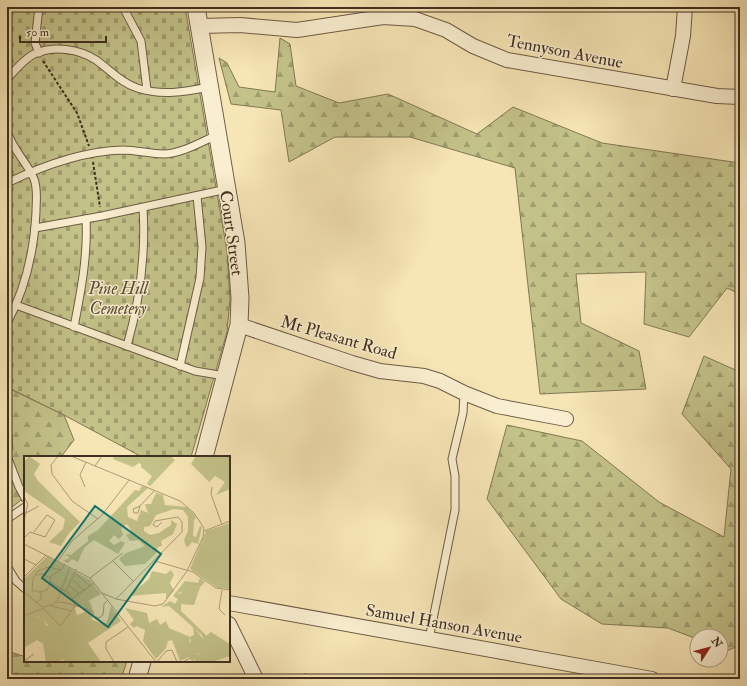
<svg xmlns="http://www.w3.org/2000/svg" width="747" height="686" viewBox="0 0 747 686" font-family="'IM FELL Double Pica',serif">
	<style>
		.forest { fill: url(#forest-firs); stroke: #817854 }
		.cemetery { fill: url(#cemetery-stones); stroke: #817854 }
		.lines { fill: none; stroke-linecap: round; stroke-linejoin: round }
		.service-casing { stroke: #6d5c45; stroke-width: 9 }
		.minor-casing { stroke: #6d5c45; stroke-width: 16 }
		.tertiary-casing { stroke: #6d5c45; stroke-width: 19 }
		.path { stroke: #3f2f20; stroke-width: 2; stroke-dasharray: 3 2; stroke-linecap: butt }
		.service { stroke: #f9eecf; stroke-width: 7 }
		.minor { stroke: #f9eecf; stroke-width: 14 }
		.tertiary { stroke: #f9eecf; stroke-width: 17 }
		.labels { text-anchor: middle; stroke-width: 3; stroke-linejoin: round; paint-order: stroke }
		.street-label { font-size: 17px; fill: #3f2f20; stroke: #f9eecf }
		.park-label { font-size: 17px; font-style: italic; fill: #594c35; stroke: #f9eecf }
		.inset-road { fill: none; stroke: #ad9c79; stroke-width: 1 }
		.view { fill: #0f766e; fill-opacity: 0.15; stroke: #0f766e; stroke-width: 2 }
		.inset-edge { fill: none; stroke: #3f2f20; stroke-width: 2 }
	</style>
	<defs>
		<pattern id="forest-firs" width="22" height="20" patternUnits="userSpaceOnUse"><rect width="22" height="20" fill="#c3c289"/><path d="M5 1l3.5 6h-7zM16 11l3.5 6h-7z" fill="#a09e70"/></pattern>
		<pattern id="cemetery-stones" width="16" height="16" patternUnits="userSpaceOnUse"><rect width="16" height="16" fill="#c3c289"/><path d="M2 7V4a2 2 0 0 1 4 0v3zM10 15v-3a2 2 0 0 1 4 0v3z" fill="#a09e70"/></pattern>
	</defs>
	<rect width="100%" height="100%" fill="#f6e5b5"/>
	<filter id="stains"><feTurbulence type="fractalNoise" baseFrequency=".005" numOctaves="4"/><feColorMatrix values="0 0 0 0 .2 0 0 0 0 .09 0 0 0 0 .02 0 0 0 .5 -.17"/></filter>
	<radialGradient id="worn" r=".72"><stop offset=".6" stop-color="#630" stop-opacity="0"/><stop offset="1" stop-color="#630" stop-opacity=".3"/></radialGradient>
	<g class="forest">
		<path d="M280 38 290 44 296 86 339 103 388 94 477 134 513 107 602 143 740 163V294L727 288 689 337 644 324 646 272 576 274 581 323 639 351 646 389 540 394 515 168 410 137H335L289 162 281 110 231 104 219 58 227 63 239 87 275 92Z"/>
		<path d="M704 356 740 372V645L727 651 721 648V636H697V639L668 628 602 624 561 599 487 499 507 425 582 441 659 502 724 537 731 469 682 414Z"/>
		<path d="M8 388 64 415 74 440 61 457H25V497L7 511V450H13Z"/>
		<path d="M7 651 23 656 25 655V661H127L121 679H7Z"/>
		<path d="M304 674H305L339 679H310Z"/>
	</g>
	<path class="cemetery" d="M7 7H185L227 251 230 299 227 332 191 457H142L64 415 7 387Z"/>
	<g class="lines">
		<defs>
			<g id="service">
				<path d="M123 7 141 41 147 90"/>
				<path d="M39 53 35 43 39 7"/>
				<path d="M7 79C15 70 24 59 34 54 54 45 79 49 96 60 109 69 121 83 137 88 162 96 184 92 209 87"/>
				<path d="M7 131C12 149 27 162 34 179 38 189 36 201 36 212 34 252 26 288 7 323"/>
				<path d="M7 183C42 166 83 151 123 150 137 150 150 154 163 154 181 154 201 142 217 135"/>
				<path d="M35 228 102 216 227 189"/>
				<path d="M16 305 195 371 225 376"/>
				<path d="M74 327C81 291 88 255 86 219"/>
				<path d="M127 346C140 300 146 256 143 208"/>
				<path d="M180 366 200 278 202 247 197 196"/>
				<path d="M7 456 19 487 25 498"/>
				<path d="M7 519 25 507"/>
				<path d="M7 566 16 581 25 589"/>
				<path d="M429 639 455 510V476L452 459 463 413 464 393"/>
			</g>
			<g id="minor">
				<path d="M200 26 240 25 297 30 383 17 415 19 446 30 473 46 507 60 717 96 740 97"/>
				<path d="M673 89 683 36 685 7"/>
				<path d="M239 325 352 363 380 371 424 376 440 381 464 393 497 406 566 419"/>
				<path d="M229 603 652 679"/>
				<path d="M229 624 256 679"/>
			</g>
			<g id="tertiary">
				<path d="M196 7 236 243 240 298 239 325 204 457"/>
				<path d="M137 679 142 661"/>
			</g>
		</defs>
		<use href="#service" class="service-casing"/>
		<use href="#minor" class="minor-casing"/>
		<use href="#tertiary" class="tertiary-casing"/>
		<g class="path">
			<path d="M43 61 77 113 89 146"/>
			<path d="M93 162 100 207"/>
			<path d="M7 292 9 297"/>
		</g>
		<use href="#service" class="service"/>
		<use href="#minor" class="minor"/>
		<use href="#tertiary" class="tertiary"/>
	</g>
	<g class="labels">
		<g class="street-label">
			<text transform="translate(565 51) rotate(11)" y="6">Tennyson Avenue</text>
			<text transform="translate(232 233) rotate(82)" y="6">Court Street</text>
			<text transform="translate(339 337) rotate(16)" y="6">Mt Pleasant Road</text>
			<text transform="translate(444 623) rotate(10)" y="6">Samuel Hanson Avenue</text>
		</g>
		<g class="park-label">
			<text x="118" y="294">Pine Hill<tspan x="118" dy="20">Cemetery</tspan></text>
		</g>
	</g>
	<g transform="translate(24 456)">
		<rect width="206" height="206" fill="#f6e5b5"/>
		<path d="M206 67V126L193 127 166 113 182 75ZM170 130 176 131 170 149 156 148 153 139Z" fill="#c3c289"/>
		<path d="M5 0 16 8 10 18 14 25 56 66 45 77 37 90 25 86 39 73 41 63 0 35V6ZM90 0H146L151 4 126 30 123 28 128 20 117 11V8L115 7 109 11 89 3ZM172 0H206V33L192 39 201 26 191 20 185 26 167 8ZM118 30 124 32 103 51 104 61 113 65 117 54 124 57 121 48H127L132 37 139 39 141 49 163 51 170 58 172 62 170 64 169 80 172 81 176 70 178 71 174 88 168 86 164 91 162 90 160 84 164 75V61L159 54 150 53 132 59 126 70 120 71V75L126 79 135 77 147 69V64L153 68 149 78 137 85 138 90 134 91 132 97 121 108 101 110 95 103 102 97 121 90 115 84 106 85 102 79 108 76 103 68 97 72 99 79 95 83 90 79 85 85 90 89 97 85 101 87 94 98 70 84 60 92 54 106 48 103 44 107 39 105 46 102 41 98 47 99 64 85V80L74 74 111 34 115 35ZM166 113 174 116 193 127 206 126V133L194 132ZM147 114 150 119 146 127 150 135 142 143V137L105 140 125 123 128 115 142 118ZM176 122 181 126 176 131 170 130 167 139 156 136 153 139 157 143V155L183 180 179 183 178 179 145 150 137 151 146 145 151 148 154 143 149 140 161 125 174 127ZM63 145 66 146 68 152V164L80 168 83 166 87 150 97 165 64 187 77 206H41L38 203 36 206H22L19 188 13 184 0 192V162L5 158 19 163 23 170 51 152 53 159 59 157 62 153 56 149ZM101 152 123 157 125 167 133 163 136 169 142 165 145 172 166 181 165 188 156 189 177 200 174 206 165 201 156 205 148 184 144 185 142 192 132 203 119 185 121 174 112 170 110 172 106 168 110 164Z" fill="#c3c289"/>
		<path d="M169 170 179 183 187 176 206 188V200L188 206H174L177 200 173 197 169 200 162 198 155 189 167 186 166 181 170 179Z" fill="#c3c289"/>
		<path d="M23 100 66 124 77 138 51 152 30 176 19 163 12 160 10 166H6L5 158 0 162V120L2 121Z" fill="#c3c289"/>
		<path class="inset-road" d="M34 0 27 9 28 18 48 45 74 63M47 0 156 45 170 57 180 72 179 81 163 115 139 148 131 150 92 143 78 137M71 10 78 0M61 31 56 19 62 6M188 31 187 38 198 69M0 41 4 48 0 64M116 50 114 57H110L109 53 116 50 131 34M2 57 15 50M180 75 206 65M0 82 6 76 21 81 31 64 23 59 10 76M0 88 66 122 132 206M0 103 12 109M34 105 48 85 78 59 105 24M89 105 110 126M131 105 169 116 192 132 206 134M51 117 66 130M11 119 19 118 26 122M0 121 22 99M66 122 99 97M48 123 60 134M45 129 55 138M198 134 195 153 201 159M8 135 9 122 14 115 24 111 37 114M8 135H13L17 137V143L12 146M42 135 52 113M0 136 18 151 28 149 34 143 46 111M15 136 23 134 26 127M49 142 70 127M92 143 158 76V66L154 61 131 65 129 69 133 71 138 66M32 146 43 147 69 155V160L75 162 79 159 80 148 84 144M27 150 48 155M19 152 36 170 49 153 51 147 46 138 26 126 27 120 37 114 41 108M0 160 20 152M0 205 10 198M90 206 82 193V186L104 171M133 206 142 195 148 194 153 206M159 206 166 202 171 206"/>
		<path class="view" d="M71 50 137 98 84 171 18 122Z"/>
		<rect width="206" height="206" class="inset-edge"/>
	</g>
	<rect width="747" height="686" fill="none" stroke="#f6e5b5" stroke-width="24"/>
	<rect x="8" y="8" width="731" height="670" fill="none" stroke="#3f2f20" stroke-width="2"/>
	<rect x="12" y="12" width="723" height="662" fill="none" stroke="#3f2f20"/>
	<g transform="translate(709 648) rotate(54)"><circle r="19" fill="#f9eecf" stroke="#afa289"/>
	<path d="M0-3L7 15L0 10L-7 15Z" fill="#8f2418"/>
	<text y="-6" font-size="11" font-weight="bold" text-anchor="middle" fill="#3f2f20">N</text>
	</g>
	<path d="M20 36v6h86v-6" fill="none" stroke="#3f2f20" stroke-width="2"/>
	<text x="26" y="36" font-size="12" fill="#3f2f20" stroke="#f9eecf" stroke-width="3" paint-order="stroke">50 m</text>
	<rect width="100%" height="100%" filter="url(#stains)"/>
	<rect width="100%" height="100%" fill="url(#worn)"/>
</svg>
